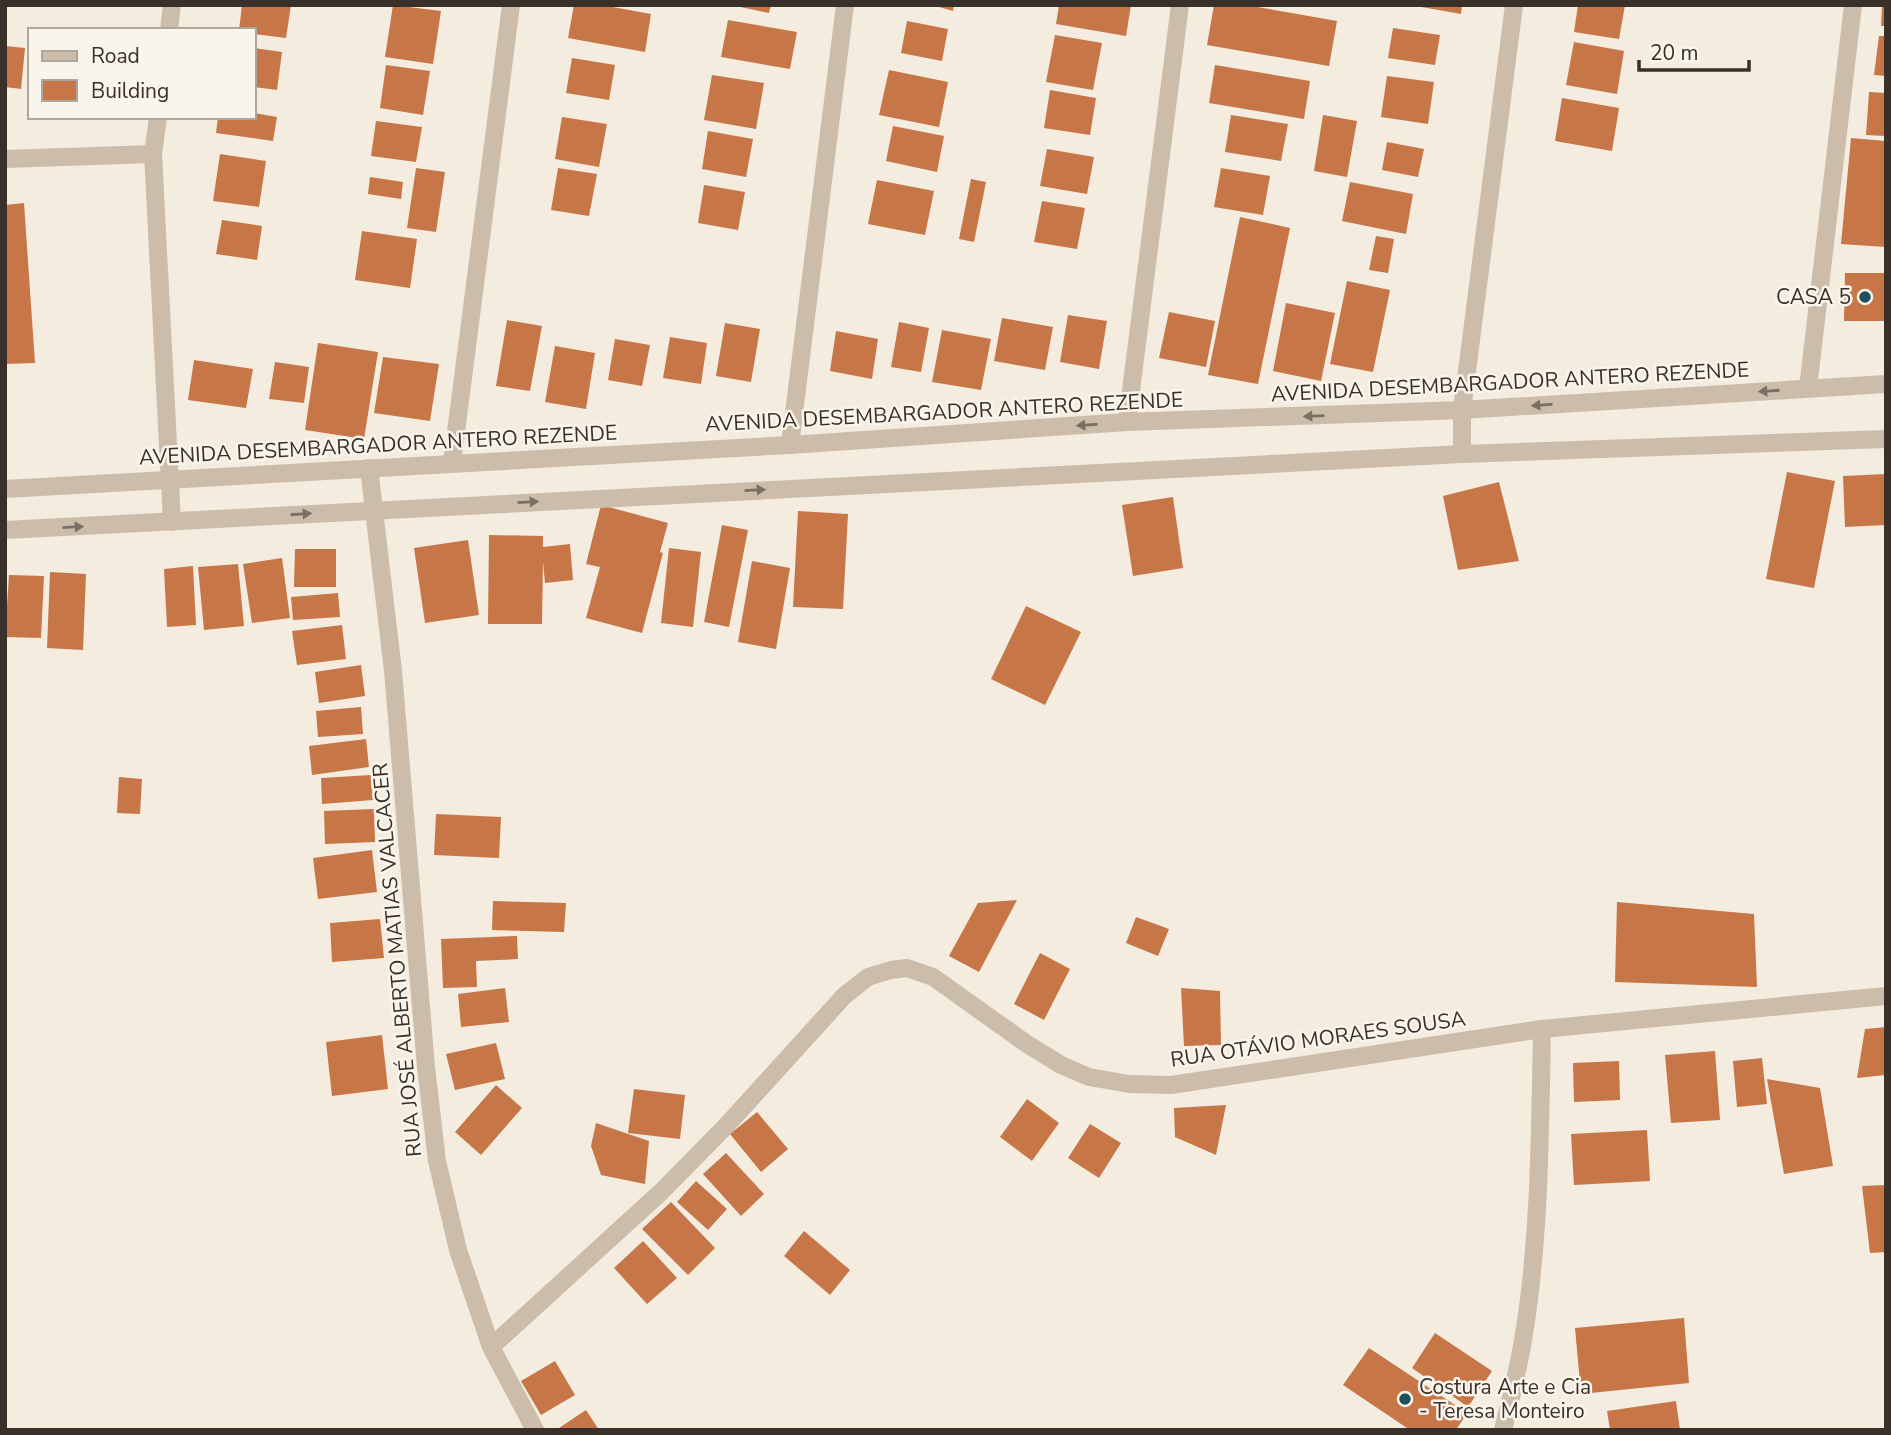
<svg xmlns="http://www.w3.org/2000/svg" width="1891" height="1435" viewBox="0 0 1891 1435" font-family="'Nunito Sans',sans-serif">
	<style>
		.building { fill: #c77648 }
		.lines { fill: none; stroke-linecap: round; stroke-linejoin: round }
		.street { stroke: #ccbdaa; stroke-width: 18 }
		.oneway { fill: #7b6f64 }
		.poi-dot { fill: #1e505b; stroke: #faf5eb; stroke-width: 2.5 }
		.labels { text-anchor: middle; stroke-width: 5; stroke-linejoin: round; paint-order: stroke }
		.poi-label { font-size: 21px; fill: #39302a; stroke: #faf5eb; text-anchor: end }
		.street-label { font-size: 21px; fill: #39302a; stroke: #faf5eb }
	</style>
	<rect width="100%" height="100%" fill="#f3ecdf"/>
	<g class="building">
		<path d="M242 5H291L286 38 254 34V30H239Z"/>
		<path d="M393 5 441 11 433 64 385 57Z"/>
		<path d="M574 5H602L651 14 645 52 568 38Z"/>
		<path d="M731 5H771L769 13Z"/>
		<path d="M932 5H954L953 11Z"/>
		<path d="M1059 5H1131L1126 36 1056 24Z"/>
		<path d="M1214 5H1246L1337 21 1329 66 1207 45Z"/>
		<path d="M1410 5H1462L1461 14Z"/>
		<path d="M1578 5H1625L1619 39 1574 32Z"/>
		<path d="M1882 5H1886V26H1881Z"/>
		<path d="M728 20 797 32 790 69 721 57Z"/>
		<path d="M907 21 948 29 942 61 901 53Z"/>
		<path d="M1393 28 1440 35 1435 65 1388 58Z"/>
		<path d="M1055 35 1102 43 1093 90 1046 82Z"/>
		<path d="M1879 36H1886V76L1874 75Z"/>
		<path d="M1574 42 1624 51 1617 94 1566 85Z"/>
		<path d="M5 46 25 48 21 89 5 87Z"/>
		<path d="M254 48 282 52 277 90 254 87Z"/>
		<path d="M572 58 615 65 609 100 566 93Z"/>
		<path d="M386 65 430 71 423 115 380 108Z"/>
		<path d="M1215 65 1310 81 1304 119 1209 103Z"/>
		<path d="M889 70 948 82 939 127 879 115Z"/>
		<path d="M712 75 764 83 756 129 704 120Z"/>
		<path d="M1387 76 1434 82 1428 124 1381 117Z"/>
		<path d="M1050 90 1096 98 1090 135 1044 128Z"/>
		<path d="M1869 92 1886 93V136L1866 135Z"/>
		<path d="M1562 98 1619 108 1612 151 1555 141Z"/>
		<path d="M254 113 277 117 273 141 216 133 218 117H254Z"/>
		<path d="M1231 115 1288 124 1281 161 1225 152Z"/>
		<path d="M1323 115 1357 121 1347 177 1314 171Z"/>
		<path d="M562 117 607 124 599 167 555 159Z"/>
		<path d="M376 121 422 127 416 162 371 156Z"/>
		<path d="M893 126 944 136 937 172 886 161Z"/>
		<path d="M708 131 753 139 746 177 702 169Z"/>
		<path d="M1851 138 1886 141V247L1841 244Z"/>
		<path d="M1387 142 1424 149 1418 177 1382 170Z"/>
		<path d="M1047 149 1094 157 1087 194 1040 186Z"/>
		<path d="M220 154 266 161 259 207 213 201Z"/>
		<path d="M416 168 445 172 436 232 407 228Z"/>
		<path d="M558 168 597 174 589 216 551 210Z"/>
		<path d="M1221 168 1270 176 1263 215 1214 207Z"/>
		<path d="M370 177 403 182 401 199 368 194Z"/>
		<path d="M971 179 986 182 974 242 959 239Z"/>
		<path d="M877 180 934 191 925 235 868 224Z"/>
		<path d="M1350 182 1413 194 1406 234 1342 221Z"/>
		<path d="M704 185 745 192 738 230 698 223Z"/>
		<path d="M1042 201 1085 208 1077 249 1034 242Z"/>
		<path d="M24 203 35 363 5 364V205Z"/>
		<path d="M1240 217 1290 228 1258 384 1208 375Z"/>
		<path d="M222 220 262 226 257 260 216 254Z"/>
		<path d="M362 231 417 239 410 288 355 280Z"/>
		<path d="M1376 236 1394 239 1388 273 1369 270Z"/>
		<path d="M1845 273H1886V321H1844Z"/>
		<path d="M1347 281 1390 290 1373 372 1330 364Z"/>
		<path d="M1286 303 1335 313 1321 381 1273 371Z"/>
		<path d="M1169 312 1215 321 1206 367 1159 358Z"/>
		<path d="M1068 315 1107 321 1099 369 1060 362Z"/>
		<path d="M1002 318 1053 327 1045 370 994 361Z"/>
		<path d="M507 320 542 326 530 391 496 386Z"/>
		<path d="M899 322 929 328 921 372 891 367Z"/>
		<path d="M725 323 760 329 751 382 716 376Z"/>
		<path d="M942 330 991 339 981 390 932 382Z"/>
		<path d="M836 331 878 339 872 379 830 371Z"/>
		<path d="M670 337 707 343 701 384 663 378Z"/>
		<path d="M615 339 650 345 642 386 608 380Z"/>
		<path d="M318 343 378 352 364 439 305 430Z"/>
		<path d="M555 346 595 353 586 409 545 402Z"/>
		<path d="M383 357 439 364 430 421 374 413Z"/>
		<path d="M194 360 253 369 246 408 188 400Z"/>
		<path d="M275 362 309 367 304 403 269 399Z"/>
		<path d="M1787 472 1835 481 1814 588 1766 579Z"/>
		<path d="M1886 474V525L1845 527 1843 476Z"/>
		<path d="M1499 482 1519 561 1458 570 1443 496Z"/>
		<path d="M1173 497 1183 568 1133 576 1122 505Z"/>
		<path d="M601 505 668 523 660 552 663 553 642 633 586 618 600 567 586 564Z"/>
		<path d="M798 511 848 514 843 609 793 607Z"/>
		<path d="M722 525 748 530 729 627 704 622Z"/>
		<path d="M489 535 543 536V547L570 544 573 580 545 583 543 562 542 624H488Z"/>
		<path d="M468 540 479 615 425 623 414 548Z"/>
		<path d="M669 548 701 552 693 627 661 623Z"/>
		<path d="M295 549H336V587H294Z"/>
		<path d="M282 558 290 618 252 623 243 564Z"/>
		<path d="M752 561 790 568 776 649 738 642Z"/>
		<path d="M238 564 244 626 204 630 198 567Z"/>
		<path d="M193 566 196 625 167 627 164 569Z"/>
		<path d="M50 572 86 574 83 650 47 648Z"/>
		<path d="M9 575 44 576 41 638 5 637Z"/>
		<path d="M338 593 340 617 293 620 291 597Z"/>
		<path d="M1026 606 1081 632 1045 705 991 679Z"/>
		<path d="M342 625 346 659 297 665 292 631Z"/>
		<path d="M361 665 365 696 319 703 315 672Z"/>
		<path d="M361 707 363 734 318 737 316 711Z"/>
		<path d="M366 739 369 767 312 775 309 746Z"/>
		<path d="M371 775 373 800 322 804 321 778Z"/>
		<path d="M119 777 142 779 140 814 117 813Z"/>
		<path d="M374 809 375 842 325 844 324 811Z"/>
		<path d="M436 814 501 817 499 858 434 855Z"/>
		<path d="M372 850 377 892 318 899 313 858Z"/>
		<path d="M1017 900 979 972 949 956 978 903Z"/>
		<path d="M493 901 566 903 564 932 492 930Z"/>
		<path d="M1617 902 1754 914 1757 987 1615 982Z"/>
		<path d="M1136 917 1169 929 1158 956 1126 943Z"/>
		<path d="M380 919 384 958 332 962 330 923Z"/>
		<path d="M517 936 518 959 476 961 477 987 443 988 441 939Z"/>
		<path d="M1040 953 1070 969 1044 1020 1014 1004Z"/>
		<path d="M505 988 509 1022 461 1027 458 994Z"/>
		<path d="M1181 988 1220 991 1221 1045 1184 1046Z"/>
		<path d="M1886 1027V1075L1857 1078 1865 1029Z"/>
		<path d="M382 1035 388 1089 332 1096 326 1042Z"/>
		<path d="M496 1043 505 1079 455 1090 446 1054Z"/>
		<path d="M1715 1051 1720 1120 1671 1123 1665 1055Z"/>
		<path d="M1762 1058 1767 1104 1737 1107 1733 1061Z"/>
		<path d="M1619 1061 1620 1100 1574 1102 1573 1063Z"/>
		<path d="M1767 1079 1820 1088 1833 1166 1784 1174Z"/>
		<path d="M496 1085 522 1108 481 1155 455 1132Z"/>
		<path d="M634 1089 685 1095 680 1139 628 1133Z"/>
		<path d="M1027 1099 1059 1123 1032 1161 1000 1137Z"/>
		<path d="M1226 1105 1216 1155 1175 1137 1174 1108Z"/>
		<path d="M757 1112 788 1149 761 1172 730 1134Z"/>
		<path d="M596 1123 649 1141 645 1184 601 1175 591 1146Z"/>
		<path d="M1090 1124 1121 1143 1099 1178 1068 1158Z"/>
		<path d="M1647 1130 1650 1181 1574 1185 1571 1134Z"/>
		<path d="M726 1153 764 1194 741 1216 703 1174Z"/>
		<path d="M696 1181 727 1209 708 1230 677 1202Z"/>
		<path d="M1886 1185V1252L1870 1253 1862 1186Z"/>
		<path d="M671 1202 715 1248 688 1275 642 1229Z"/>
		<path d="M804 1231 850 1270 830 1295 784 1256Z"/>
		<path d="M643 1241 677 1278 647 1304 614 1268Z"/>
		<path d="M1684 1318 1689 1383 1581 1394 1575 1328Z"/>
		<path d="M1435 1333 1492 1371 1468 1407 1412 1368Z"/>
		<path d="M1369 1348 1467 1413 1456 1430H1410L1343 1385Z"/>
		<path d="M555 1361 575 1395 541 1415 521 1381Z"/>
		<path d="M1676 1401 1680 1430H1610L1607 1411Z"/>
		<path d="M586 1410 599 1430H556Z"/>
	</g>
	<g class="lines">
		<g class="street">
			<path d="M169 30 172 5"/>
			<path d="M158 117 153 154 172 522"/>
			<path d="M5 159 153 154"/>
			<path d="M1808 388 1853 5"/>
			<path d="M1127 422 1180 5"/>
			<path d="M790 445 845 5"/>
			<path d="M1462 454V410L1514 5"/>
			<path d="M452 463 511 5"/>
			<path d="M369 468 393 671 426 1067 437 1161 458 1250 491 1347 535 1430"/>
			<path d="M5 489 790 445 1127 422 1462 410 1886 384"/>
			<path d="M5 530 1462 454 1886 439"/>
			<path d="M491 1347 661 1192 725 1127 844 996 868 977 891 970 907 968 933 977 1027 1044 1061 1065 1089 1077 1129 1084 1171 1085 1542 1029 1886 996"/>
			<path d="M1503 1430C1510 1402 1517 1374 1522 1346 1540 1244 1540 1132 1542 1029"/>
		</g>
	</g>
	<defs><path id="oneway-solid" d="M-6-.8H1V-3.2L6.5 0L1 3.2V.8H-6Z" transform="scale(1.75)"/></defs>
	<g class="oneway">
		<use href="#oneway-solid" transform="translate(1769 391) rotate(176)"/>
		<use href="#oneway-solid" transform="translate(1542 405) rotate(176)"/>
		<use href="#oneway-solid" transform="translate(1314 416) rotate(178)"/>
		<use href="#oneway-solid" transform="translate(1087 425) rotate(176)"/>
		<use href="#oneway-solid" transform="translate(755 490) rotate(-3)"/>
		<use href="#oneway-solid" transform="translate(528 502) rotate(-3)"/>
		<use href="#oneway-solid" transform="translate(301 514) rotate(-4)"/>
		<use href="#oneway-solid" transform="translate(73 527) rotate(-3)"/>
	</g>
	<g class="poi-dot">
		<circle cx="1865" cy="297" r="7"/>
		<circle cx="1405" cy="1399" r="7"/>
	</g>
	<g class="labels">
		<g class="poi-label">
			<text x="1851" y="304">CASA 5</text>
			<text x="1419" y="1394" text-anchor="start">Costura Arte e Cia<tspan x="1419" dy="24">- Teresa Monteiro</tspan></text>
		</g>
		<g class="street-label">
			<text transform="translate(1510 382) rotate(-3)" y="7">AVENIDA DESEMBARGADOR ANTERO REZENDE</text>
			<text transform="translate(944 412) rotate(-3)" y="7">AVENIDA DESEMBARGADOR ANTERO REZENDE</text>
			<text transform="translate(378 445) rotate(-3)" y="7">AVENIDA DESEMBARGADOR ANTERO REZENDE</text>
			<text transform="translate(397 960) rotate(-95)" y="7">RUA JOSÉ ALBERTO MATIAS VALCACER</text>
			<text transform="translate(1318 1039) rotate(-8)" y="7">RUA OTÁVIO MORAES SOUSA</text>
		</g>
	</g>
	<rect width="1891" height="1435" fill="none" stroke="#39302a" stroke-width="14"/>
	<rect x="28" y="28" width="228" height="91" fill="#faf5eb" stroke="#ada69e" stroke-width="2"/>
	<rect x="42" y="51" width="35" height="10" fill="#ccbdaa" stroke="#ada69e" stroke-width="2"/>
	<text x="91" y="63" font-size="21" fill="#39302a">Road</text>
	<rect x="42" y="80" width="35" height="21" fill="#c77648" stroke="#ada69e" stroke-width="2"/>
	<text x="91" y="98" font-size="21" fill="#39302a">Building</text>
	<path d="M1639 60v10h110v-10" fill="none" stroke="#39302a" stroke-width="3.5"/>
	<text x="1650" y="60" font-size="21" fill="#39302a" stroke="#faf5eb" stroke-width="5" paint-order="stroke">20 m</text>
</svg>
